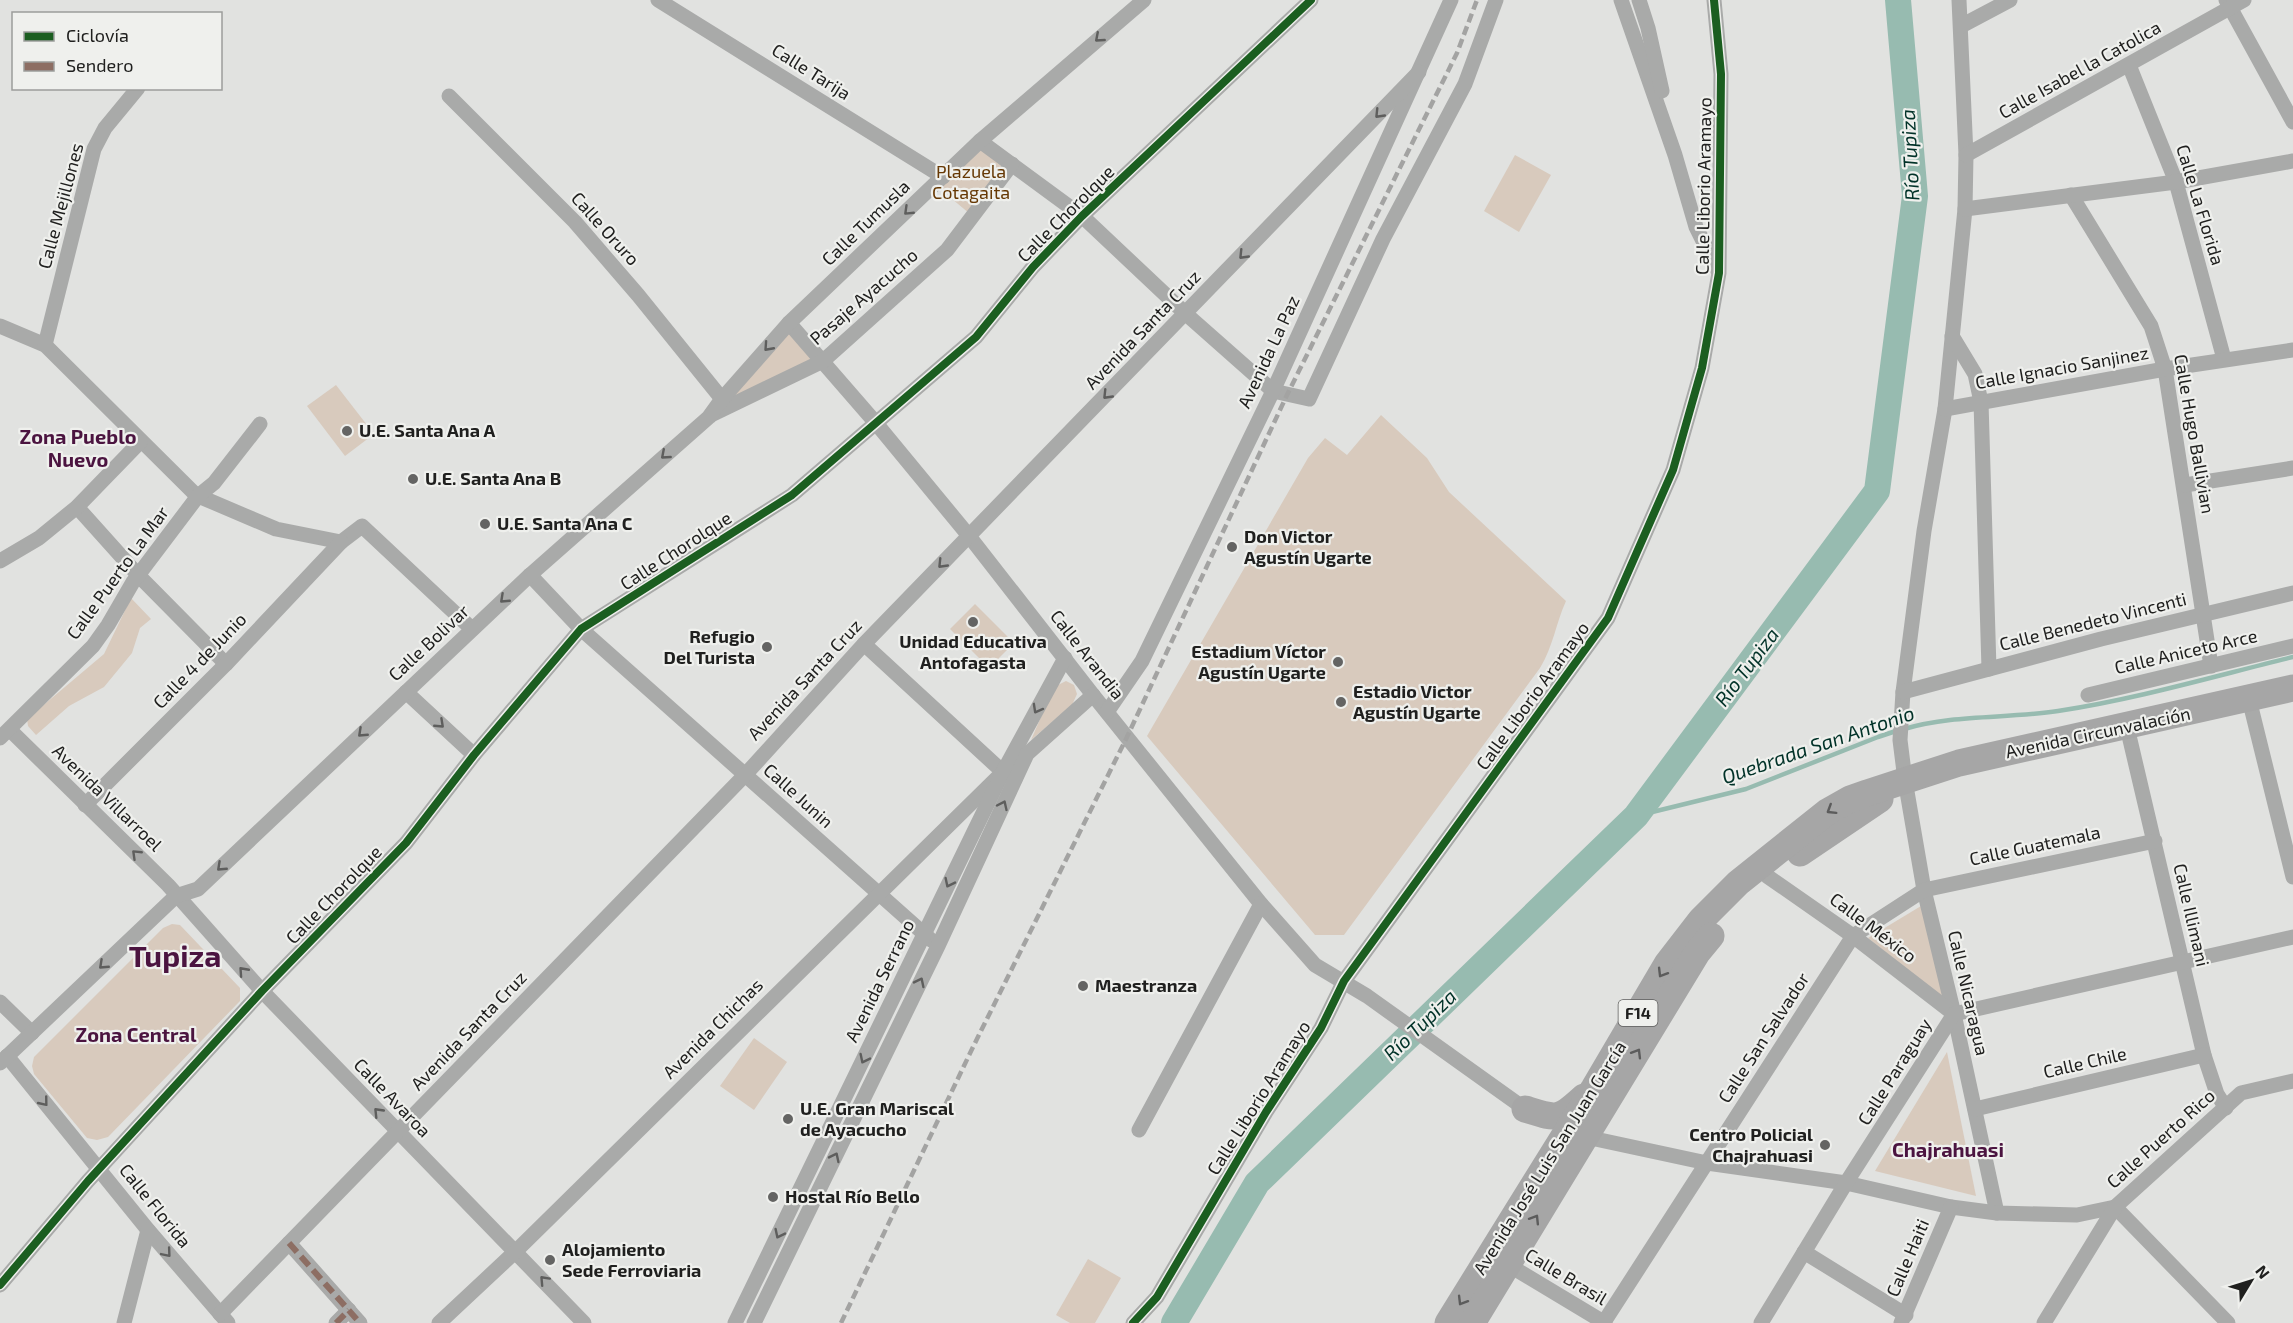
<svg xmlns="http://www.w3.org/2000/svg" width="2293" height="1323" viewBox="0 0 2293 1323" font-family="'Exo 2',sans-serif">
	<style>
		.green { fill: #d8cabd }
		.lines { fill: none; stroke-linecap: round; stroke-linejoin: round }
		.stream { stroke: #97bbb0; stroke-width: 4.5 }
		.river { stroke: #97bbb0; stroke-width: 26 }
		.street { stroke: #a9aaa9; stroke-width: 15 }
		.highway { stroke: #a6a6a6; stroke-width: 27 }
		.rail { stroke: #a3a3a2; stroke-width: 4.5; stroke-dasharray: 9 4.5; stroke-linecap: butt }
		.quiet { stroke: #8d6e63; stroke-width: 6; stroke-dasharray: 12 6; stroke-linecap: butt }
		.cycleway-casing { stroke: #eff0ed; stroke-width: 11 }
		.cycleway { stroke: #1b5e20; stroke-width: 8 }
		.oneway { stroke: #5e5e5d }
		.oneway2 { stroke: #5c5c5c }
		.poi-dot { fill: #646463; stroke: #eff0ed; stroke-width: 2 }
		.labels { text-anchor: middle; stroke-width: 4.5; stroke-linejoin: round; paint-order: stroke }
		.shield { fill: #eff0ed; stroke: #5e5e5d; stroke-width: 1.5 }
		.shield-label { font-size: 16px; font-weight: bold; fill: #20201f }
		.street-label { font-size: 18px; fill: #20201f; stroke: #eff0ed }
		.park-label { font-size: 18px; fill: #663804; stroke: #eff0ed }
		.poi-label { font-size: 18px; font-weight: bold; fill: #20201f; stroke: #eff0ed; text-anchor: start }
		.water-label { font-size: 20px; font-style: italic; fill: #013228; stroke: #eff0ed }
		.neighbourhood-label { font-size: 20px; font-weight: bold; fill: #4b1440; stroke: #eff0ed }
		.town-label { font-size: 30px; font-weight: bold; fill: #4b1440; stroke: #eff0ed }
	</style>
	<rect width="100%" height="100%" fill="#e1e2e0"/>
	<g class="green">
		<path d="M980 146 1006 165 970 214 939 188Z"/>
		<path d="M1515 155 1551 175 1519 232 1484 211Z"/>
		<path d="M788 329 815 360 719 407Z"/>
		<path d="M336 385 374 434 345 456 307 406Z"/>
		<path d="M1381 415 1427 458 1449 492 1566 601C1556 623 1553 647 1540 668L1344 935H1315L1147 736 1308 458 1325 438 1347 455Z"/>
		<path d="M131 598 151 619 140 628 132 653 104 687 69 706 36 735 28 726 27 719 104 654Z"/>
		<path d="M975 604 1014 643 989 668 950 629Z"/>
		<path d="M1066 681 1074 685 1077 694 1072 705 1031 740 1054 687Z"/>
		<path d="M1921 906 1945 1000 1868 938Z"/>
		<path d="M172 924 180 925 240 988V1001L108 1137 97 1140 87 1138 34 1074 32 1066 34 1057 163 928Z"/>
		<path d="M754 1038 787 1062 754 1110 720 1086Z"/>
		<path d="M1947 1052 1976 1196 1875 1171Z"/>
		<path d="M1088 1259 1121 1278 1095 1323H1070L1056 1315Z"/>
	</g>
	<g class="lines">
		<g class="stream">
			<path d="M1904 729C1954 714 2007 719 2058 711 2137 699 2215 676 2293 657"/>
			<path d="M1636 816 1746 789 1878 737 1896 731"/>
		</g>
		<path class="river" d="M1174 1323 1257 1183 1636 816 1877 491 1915 196 1898 0"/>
		<g class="street">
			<path d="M658 0 943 177"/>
			<path d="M1621 0 1675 155 1696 227 1718 271"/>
			<path d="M1639 0 1648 28 1662 91"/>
			<path d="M1959 0 1966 155 1965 209 1945 409 1924 531 1903 692 1900 740 1905 780 1924 890 1954 1014 1997 1213"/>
			<path d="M2226 0 2293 122"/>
			<path d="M1961 26 2010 0"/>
			<path d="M2129 65 2176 182 2224 359"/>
			<path d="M449 96 575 222 638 295 722 399"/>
			<path d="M980 141 1082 216 1186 314 1273 391 1309 399 1383 239 1465 84 1496 0"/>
			<path d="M1966 155 2244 0"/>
			<path d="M2071 195 2151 326 2165 369 2211 666"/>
			<path d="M1965 209 2176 182 2293 161"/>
			<path d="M789 323 875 422 969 536 1093 695 1261 904 1315 965 1367 996 1525 1109"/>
			<path d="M0 326 45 345 196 495 276 529 341 542 362 526 472 629"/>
			<path d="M1952 336 1975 374 1981 402 1989 669"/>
			<path d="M45 345 94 149 105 128 138 88"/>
			<path d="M1945 409 2165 369 2293 350"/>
			<path d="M711 415 823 361 947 250 1012 164"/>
			<path d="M2185 485 2293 468"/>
			<path d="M77 507 138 575 226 664"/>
			<path d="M0 561 39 538 77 507 140 442"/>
			<path d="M530 575 581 629 931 940"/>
			<path d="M864 644 1003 772"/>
			<path d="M406 692 474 755"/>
			<path d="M1903 692 2101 639 2293 593"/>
			<path d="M2088 695 2293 646"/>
			<path d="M2249 699 2293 877"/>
			<path d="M1107 712 1142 661 1273 391 1451 0"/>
			<path d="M2127 727 2204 1055 2217 1094 2226 1108"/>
			<path d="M10 730 168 885 262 991 584 1323"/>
			<path d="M0 738 93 646 108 625 133 582 198 496 214 483 260 424"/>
			<path d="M85 805 226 664 341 542"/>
			<path d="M1767 876 1853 936 1954 1014"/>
			<path d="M0 1002 32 1033"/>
			<path d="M7 1056 148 1230 228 1323"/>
			<path d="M0 1063 176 896 198 889 530 575 709 417 722 399 789 323 980 141 1144 0"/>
			<path d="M1975 1109 2204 1055"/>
			<path d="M1139 1130 1261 904"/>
			<path d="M1586 1137 1707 1163 1846 1183 1951 1207 1997 1213 2077 1215 2115 1207 2228 1323"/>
			<path d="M289 1243 360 1323"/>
			<path d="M1804 1252 1906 1315"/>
			<path d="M1507 1264 1605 1323"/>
			<path d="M0 1285 88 1181 262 991 406 843 474 755 581 629 792 495 976 337 1033 267 1082 216 1311 0"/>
			<path d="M220 1314 745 775 864 644 1419 72"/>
			<path d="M1604 1322 1853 936 1924 890 2155 841"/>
			<path d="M124 1323 148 1230"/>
			<path d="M336 1323 349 1310"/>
			<path d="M439 1323 516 1251 1003 772 1015 779"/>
			<path d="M735 1323 1003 772 1065 658"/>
			<path d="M754 1323 938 946 1027 754 1093 695"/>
			<path d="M1133 1323 1157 1297 1266 1112 1321 1028 1344 981 1608 618 1673 470 1702 368 1719 273 1721 74 1714 0"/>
			<path d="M1761 1323 1846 1183 1954 1014 2293 937"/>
			<path d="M1901 1323 1951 1207"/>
			<path d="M2044 1323 2115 1207 2241 1093 2293 1081"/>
		</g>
		<g class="highway">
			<path d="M1800 853 1880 799"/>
			<path d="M1525 1109C1557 1119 1558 1121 1584 1097"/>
			<path d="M1448 1323 1594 1088 1667 964 1701 920 1738 883 1827 812 1850 799 1867 793 1959 763 2293 688"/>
			<path d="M1472 1323 1697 953 1711 936"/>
		</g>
		<path class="rail" d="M841 1323 973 1047 1127 737 1287 395 1457 53 1477 0"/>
		<g class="quiet">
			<path d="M289 1243 360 1323"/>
			<path d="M336 1323 349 1310"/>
		</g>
		<defs>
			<g id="cycleway">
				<path d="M0 1285 88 1181 262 991 406 843 474 755 581 629 792 495 976 337 1033 267 1082 216 1311 0"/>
				<path d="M1133 1323 1157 1297 1266 1112 1321 1028 1344 981 1608 618 1673 470 1702 368 1719 273 1721 74 1714 0"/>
			</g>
		</defs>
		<use href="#cycleway" class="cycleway-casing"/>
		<use href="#cycleway" class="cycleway"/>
	</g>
	<defs><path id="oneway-chevron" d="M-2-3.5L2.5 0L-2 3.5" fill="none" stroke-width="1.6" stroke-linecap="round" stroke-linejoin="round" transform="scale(1.5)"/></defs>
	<g class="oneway">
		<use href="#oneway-chevron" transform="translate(1099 38) rotate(139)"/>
		<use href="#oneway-chevron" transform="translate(1379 114) rotate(134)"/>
		<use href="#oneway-chevron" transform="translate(908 211) rotate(136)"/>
		<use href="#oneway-chevron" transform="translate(1243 255) rotate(134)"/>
		<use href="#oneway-chevron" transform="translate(768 347) rotate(132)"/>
		<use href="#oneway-chevron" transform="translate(1107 395) rotate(134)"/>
		<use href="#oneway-chevron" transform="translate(665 455) rotate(139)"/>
		<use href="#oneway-chevron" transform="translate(942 564) rotate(134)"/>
		<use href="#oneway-chevron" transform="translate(504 599) rotate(137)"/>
		<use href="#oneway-chevron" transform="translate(1037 709) rotate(119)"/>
		<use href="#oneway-chevron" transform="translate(440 724) rotate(43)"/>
		<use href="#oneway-chevron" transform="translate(362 733) rotate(137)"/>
		<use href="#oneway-chevron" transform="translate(1003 805) rotate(-65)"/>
		<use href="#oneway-chevron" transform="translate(136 854) rotate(-136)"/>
		<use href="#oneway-chevron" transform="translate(221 867) rotate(137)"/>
		<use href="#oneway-chevron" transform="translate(949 883) rotate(116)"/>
		<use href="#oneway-chevron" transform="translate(103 965) rotate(137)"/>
		<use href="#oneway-chevron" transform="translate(243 971) rotate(-132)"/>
		<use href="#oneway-chevron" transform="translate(920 982) rotate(-64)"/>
		<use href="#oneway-chevron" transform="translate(864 1059) rotate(116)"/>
		<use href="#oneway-chevron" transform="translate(44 1102) rotate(51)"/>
		<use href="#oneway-chevron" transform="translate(378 1112) rotate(-134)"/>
		<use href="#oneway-chevron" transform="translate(835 1157) rotate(-64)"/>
		<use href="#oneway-chevron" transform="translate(779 1234) rotate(116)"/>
		<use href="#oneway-chevron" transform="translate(167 1253) rotate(50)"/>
		<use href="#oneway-chevron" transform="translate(544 1280) rotate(-133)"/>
	</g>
	<g class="oneway2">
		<use href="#oneway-chevron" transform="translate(1831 810) rotate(148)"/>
		<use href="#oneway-chevron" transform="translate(1662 973) rotate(121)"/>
		<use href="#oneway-chevron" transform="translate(1637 1053) rotate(-59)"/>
		<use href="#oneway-chevron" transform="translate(1535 1219) rotate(-58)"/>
		<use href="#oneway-chevron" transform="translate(1462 1301) rotate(121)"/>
	</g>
	<g class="poi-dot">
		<circle cx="347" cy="431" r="6"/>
		<circle cx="413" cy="479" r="6"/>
		<circle cx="485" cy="524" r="6"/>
		<circle cx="1232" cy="547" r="6"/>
		<circle cx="973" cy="622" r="6"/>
		<circle cx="767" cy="647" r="6"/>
		<circle cx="1338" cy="662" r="6"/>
		<circle cx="1341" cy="702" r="6"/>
		<circle cx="1083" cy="986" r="6"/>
		<circle cx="788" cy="1119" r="6"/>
		<circle cx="1825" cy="1145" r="6"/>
		<circle cx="773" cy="1197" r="6"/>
		<circle cx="550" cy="1260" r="6"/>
	</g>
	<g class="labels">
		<rect class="shield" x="1618.5" y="1000" width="39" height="26" rx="4.5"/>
		<g class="shield-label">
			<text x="1638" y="1019">F14</text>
		</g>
		<g class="street-label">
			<text transform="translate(2080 70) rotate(-29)" y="6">Calle Isabel la Catolica</text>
			<text transform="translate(811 72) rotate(32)" y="6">Calle Tarija</text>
			<text transform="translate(1704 186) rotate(-89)" y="6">Calle Liborio Aramayo</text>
			<text transform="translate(2200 205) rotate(73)" y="6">Calle La Florida</text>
			<text transform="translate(61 206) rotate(-75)" y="6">Calle Mejillones</text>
			<text transform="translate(1066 214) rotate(-45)" y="6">Calle Chorolque</text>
			<text transform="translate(866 223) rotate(-44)" y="6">Calle Tumusla</text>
			<text transform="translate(605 229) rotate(48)" y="6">Calle Oruro</text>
			<text transform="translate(864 297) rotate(-41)" y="6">Pasaje Ayacucho</text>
			<text transform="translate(1143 330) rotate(-46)" y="6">Avenida Santa Cruz</text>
			<text transform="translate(1269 352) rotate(-65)" y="6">Avenida La Paz</text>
			<text transform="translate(2062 368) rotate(-10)" y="6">Calle Ignacio Sanjinez</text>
			<text transform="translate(2194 434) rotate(80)" y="6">Calle Hugo Ballivian</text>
			<text transform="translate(676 551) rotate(-33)" y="6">Calle Chorolque</text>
			<text transform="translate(118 573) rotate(-54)" y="6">Calle Puerto La Mar</text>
			<text transform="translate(2093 622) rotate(-14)" y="6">Calle Benedeto Vincenti</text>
			<text transform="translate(429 643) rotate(-43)" y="6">Calle Bolivar</text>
			<text transform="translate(2186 652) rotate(-13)" y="6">Calle Aniceto Arce</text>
			<text transform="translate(1087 655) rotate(52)" y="6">Calle Arandia</text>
			<text transform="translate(200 661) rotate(-46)" y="6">Calle 4 de Junio</text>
			<text transform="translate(805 680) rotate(-47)" y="6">Avenida Santa Cruz</text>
			<text transform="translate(1533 696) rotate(-54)" y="6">Calle Liborio Aramayo</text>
			<text transform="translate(2098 733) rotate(-12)" y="6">Avenida Circunvalación</text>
			<text transform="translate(798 796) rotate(42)" y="6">Calle Junin</text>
			<text transform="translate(107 798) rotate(44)" y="6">Avenida Villarroel</text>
			<text transform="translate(2035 846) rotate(-12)" y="6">Calle Guatemala</text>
			<text transform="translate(334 895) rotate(-46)" y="6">Calle Chorolque</text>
			<text transform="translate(2191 915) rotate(77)" y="6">Calle Illimani</text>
			<text transform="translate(1873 928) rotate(37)" y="6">Calle México</text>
			<text transform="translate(880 981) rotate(-64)" y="6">Avenida Serrano</text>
			<text transform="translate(1968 993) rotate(77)" y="6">Calle Nicaragua</text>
			<text transform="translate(713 1029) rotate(-45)" y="6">Avenida Chichas</text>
			<text transform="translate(469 1031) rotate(-46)" y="6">Avenida Santa Cruz</text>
			<text transform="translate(1764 1038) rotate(-57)" y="6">Calle San Salvador</text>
			<text transform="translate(2085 1063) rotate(-13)" y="6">Calle Chile</text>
			<text transform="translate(1895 1072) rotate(-58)" y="6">Calle Paraguay</text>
			<text transform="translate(392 1098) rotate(46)" y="6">Calle Avaroa</text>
			<text transform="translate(1259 1098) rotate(-58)" y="6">Calle Liborio Aramayo</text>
			<text transform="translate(2161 1139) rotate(-42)" y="6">Calle Puerto Rico</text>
			<text transform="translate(1550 1158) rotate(-58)" y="6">Avenida José Luis San Juan García</text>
			<text transform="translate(155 1206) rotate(51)" y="6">Calle Florida</text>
			<text transform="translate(1908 1258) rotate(-67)" y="6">Calle Haiti</text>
			<text transform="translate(1566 1277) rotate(31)" y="6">Calle Brasil</text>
		</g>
		<g class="park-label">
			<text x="971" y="178">Plazuela<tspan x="971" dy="21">Cotagaita</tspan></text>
		</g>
		<g class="poi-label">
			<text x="359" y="437">U.E. Santa Ana A</text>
			<text x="425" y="485">U.E. Santa Ana B</text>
			<text x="497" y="530">U.E. Santa Ana C</text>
			<text x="1244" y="543">Don Victor<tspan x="1244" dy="21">Agustín Ugarte</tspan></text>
			<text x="755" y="643" text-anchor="end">Refugio<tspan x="755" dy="21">Del Turista</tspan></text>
			<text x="973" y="648" text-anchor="middle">Unidad Educativa<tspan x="973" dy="21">Antofagasta</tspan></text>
			<text x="1326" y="658" text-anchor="end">Estadium Víctor<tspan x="1326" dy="21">Agustín Ugarte</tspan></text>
			<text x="1353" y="698">Estadio Victor<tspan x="1353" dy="21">Agustín Ugarte</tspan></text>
			<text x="1095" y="992">Maestranza</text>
			<text x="800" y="1115">U.E. Gran Mariscal<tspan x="800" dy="21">de Ayacucho</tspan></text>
			<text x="1813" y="1141" text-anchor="end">Centro Policial<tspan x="1813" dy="21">Chajrahuasi</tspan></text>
			<text x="785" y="1203">Hostal Río Bello</text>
			<text x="562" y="1256">Alojamiento<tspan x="562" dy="21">Sede Ferroviaria</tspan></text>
		</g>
		<g class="water-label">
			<text transform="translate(1910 155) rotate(-93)" y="7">Río Tupiza</text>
			<text transform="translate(1747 667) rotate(-53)" y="7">Río Tupiza</text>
			<text transform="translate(1818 745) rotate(-19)" y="7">Quebrada San Antonio</text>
			<text transform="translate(1420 1025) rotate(-44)" y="7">Río Tupiza</text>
		</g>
		<g class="neighbourhood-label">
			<text x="78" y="444">Zona Pueblo<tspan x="78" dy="23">Nuevo</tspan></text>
			<text x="136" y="1042">Zona Central</text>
			<text x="1948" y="1157">Chajrahuasi</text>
		</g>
		<g class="town-label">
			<text x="175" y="967">Tupiza</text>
		</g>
	</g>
	<rect x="12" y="12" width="210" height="78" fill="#eff0ed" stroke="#9c9d9b" stroke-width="1.5"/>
	<rect x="24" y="32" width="30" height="9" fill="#1b5e20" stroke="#9c9d9b" stroke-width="1.5"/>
	<text x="66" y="42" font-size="18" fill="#20201f">Ciclovía</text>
	<rect x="24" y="62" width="30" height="9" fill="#8d6e63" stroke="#9c9d9b" stroke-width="1.5"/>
	<text x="66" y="72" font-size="18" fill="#20201f">Sendero</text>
	<g transform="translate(2251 1281) rotate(52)" stroke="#eff0ed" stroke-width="4.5" paint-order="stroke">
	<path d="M0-4.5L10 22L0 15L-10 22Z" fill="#20201f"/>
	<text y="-9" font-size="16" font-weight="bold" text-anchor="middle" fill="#20201f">N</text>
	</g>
</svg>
